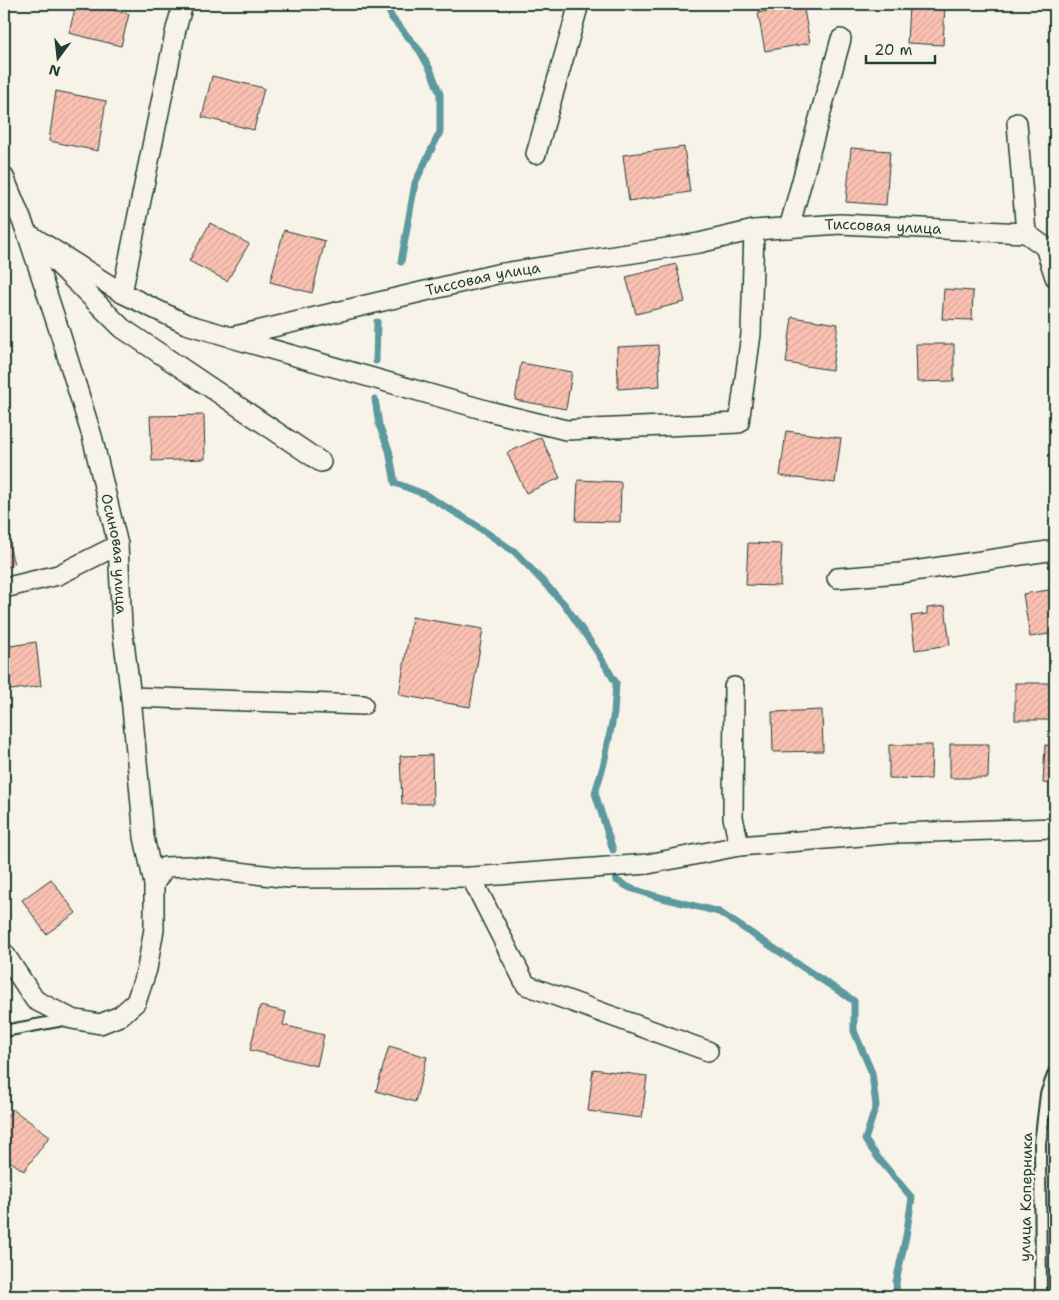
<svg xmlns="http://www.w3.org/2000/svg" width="1059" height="1300" viewBox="0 0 1059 1300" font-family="'Shantell Sans',sans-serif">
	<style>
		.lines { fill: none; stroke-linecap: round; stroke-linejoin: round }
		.stream { stroke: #5d999e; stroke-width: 7 }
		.building { fill: url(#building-hatch); stroke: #1f3d34 }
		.service-casing { stroke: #1f3d34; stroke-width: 14 }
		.minor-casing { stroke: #1f3d34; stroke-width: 22 }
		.service { stroke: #f7f3e8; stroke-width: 10 }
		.minor { stroke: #f7f3e8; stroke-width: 19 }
		.labels { text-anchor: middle; stroke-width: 5; stroke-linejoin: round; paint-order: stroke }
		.street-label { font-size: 15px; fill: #1f3d34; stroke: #f7f3e8 }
	</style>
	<defs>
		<pattern id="building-hatch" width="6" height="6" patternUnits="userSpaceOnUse" patternTransform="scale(1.25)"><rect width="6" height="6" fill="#fbc1b2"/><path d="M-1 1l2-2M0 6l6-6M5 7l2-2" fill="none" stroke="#d7a79a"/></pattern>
	</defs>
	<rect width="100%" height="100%" fill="#f7f3e8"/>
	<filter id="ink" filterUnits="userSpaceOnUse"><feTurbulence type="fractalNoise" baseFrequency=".02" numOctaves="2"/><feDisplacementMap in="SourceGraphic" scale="10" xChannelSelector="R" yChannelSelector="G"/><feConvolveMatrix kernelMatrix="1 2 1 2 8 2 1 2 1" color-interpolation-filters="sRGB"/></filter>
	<g filter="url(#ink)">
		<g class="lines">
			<g class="stream">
				<path d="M386 4 392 18 420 51 431 71 440 94V132L415 183 401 262"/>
				<path d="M376 361 377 322"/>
				<path d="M375 399 379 425 389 450 395 483 424 494 468 520 515 552 565 605 596 650 616 683 614 713 604 763 595 793 613 850"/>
				<path d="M616 880 630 888 655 896 719 912 854 1001V1031L872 1073 876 1106 865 1140 879 1159 912 1198 906 1236 896 1282 897 1296"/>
			</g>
		</g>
		<g class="building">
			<path d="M76 4H88L129 14 121 46 69 33Z"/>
			<path d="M803 4 810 43 765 51 758 13Z"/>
			<path d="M909 4H945L943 45 907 43Z"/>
			<path d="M212 76 264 88 254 130 202 117Z"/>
			<path d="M56 91 106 101 98 151 49 141Z"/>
			<path d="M684 147 690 192 629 201 623 155Z"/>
			<path d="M851 148 890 151 886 205 846 202Z"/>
			<path d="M210 223 249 244 227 281 189 261Z"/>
			<path d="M284 230 325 241 312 293 270 282Z"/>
			<path d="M676 264 685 302 636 314 626 277Z"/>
			<path d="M944 289 973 291 972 320 942 319Z"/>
			<path d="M792 317 838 324 832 370 786 363Z"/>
			<path d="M916 344H954V381L917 382Z"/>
			<path d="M658 345 660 386 618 389 617 347Z"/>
			<path d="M521 363 572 372 566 409 515 400Z"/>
			<path d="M204 415 205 459 152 461 150 416Z"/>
			<path d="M786 431 841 438 835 483 780 476Z"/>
			<path d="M541 437 560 478 526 493 507 453Z"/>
			<path d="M578 480 621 482 620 522 576 521Z"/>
			<path d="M4 528 14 564 4 568Z"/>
			<path d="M748 543 782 544 780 586 746 585Z"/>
			<path d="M1055 589V633L1030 637 1023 594Z"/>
			<path d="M945 606 950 645 915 650 911 616 927 614V608Z"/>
			<path d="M412 617 483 629 470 707 399 695Z"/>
			<path d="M36 642 41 686 4 691V647Z"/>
			<rect x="1015" y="683" width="35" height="37"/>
			<path d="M822 710 823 751 773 752 772 712Z"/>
			<path d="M950 744H989L988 778H950Z"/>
			<path d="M889 745H932L931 779 889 778Z"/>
			<path d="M1045 745 1055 746V784L1043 783Z"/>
			<path d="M432 755 433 804H402L400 756Z"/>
			<path d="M51 879 76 913 46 934 22 900Z"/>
			<path d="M260 1006 286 1012 283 1025 324 1035 317 1066 250 1050Z"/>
			<path d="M389 1046 427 1057 415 1102 376 1091Z"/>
			<path d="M593 1069 647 1076 642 1118 588 1111Z"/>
			<path d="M12 1109 50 1136 24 1171 4 1157V1120Z"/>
		</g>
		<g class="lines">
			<defs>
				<g id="service">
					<path d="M4 1031 69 1019"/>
					<path d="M1041 1296 1040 1144 1046 1094 1055 1070"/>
				</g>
				<g id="minor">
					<path d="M1017 123 1026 233 1045 247 1055 277"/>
					<path d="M536 154 579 4"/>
					<path id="s1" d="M4 177 27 233 59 330 92 436 118 545 122 627 131 697 144 837 154 884V929L147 969 136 1002 120 1016 100 1024 72 1019 35 1000 4 953"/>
					<path d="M789 228 841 39"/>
					<path id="s2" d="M27 233 122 293 186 324 231 337 497 274 699 243 754 230 840 224 1026 233"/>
					<path d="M51 257 122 328 321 462"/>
					<path d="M122 293 176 29 183 4"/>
					<path d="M232 338 489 411 566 430 739 423 751 334 754 230"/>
					<path d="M837 578 900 573 1055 550"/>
					<path d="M4 588 58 575 118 545"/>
					<path d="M734 687 733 817 739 846 898 833 1055 828"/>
					<path d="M131 697 363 705"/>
					<path d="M471 877 526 985 708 1051"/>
					<path d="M154 884 165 867 189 866 289 878 471 877 648 864 739 846"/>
				</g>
			</defs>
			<use href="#service" class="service-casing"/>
			<use href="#minor" class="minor-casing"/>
			<use href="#service" class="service"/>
			<use href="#minor" class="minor"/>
		</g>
	</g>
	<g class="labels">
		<g class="street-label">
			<text dy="5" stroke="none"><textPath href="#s2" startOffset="894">Тиссовая улица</textPath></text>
			<text dy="5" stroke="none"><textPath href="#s2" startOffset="489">Тиссовая улица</textPath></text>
			<text dy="5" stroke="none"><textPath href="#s1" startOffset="394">Осиновая улица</textPath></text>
			<text transform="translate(1026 1197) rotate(-89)" y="5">улица Коперника</text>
		</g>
	</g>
	<rect width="1059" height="1300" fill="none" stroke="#f7f3e8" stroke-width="20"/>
	<rect x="10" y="10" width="1039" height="1280" fill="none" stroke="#1f3d34" stroke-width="2" filter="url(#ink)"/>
	<g transform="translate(58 58) rotate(195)" stroke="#f7f3e8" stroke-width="4" paint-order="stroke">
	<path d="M0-4L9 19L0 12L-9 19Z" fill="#1f3d34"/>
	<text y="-8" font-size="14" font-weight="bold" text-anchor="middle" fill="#1f3d34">N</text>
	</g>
	<path d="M866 55v8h69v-8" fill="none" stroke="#1f3d34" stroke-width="2.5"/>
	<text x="874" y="55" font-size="15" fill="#1f3d34" stroke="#f7f3e8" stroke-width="4" paint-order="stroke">20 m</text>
</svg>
